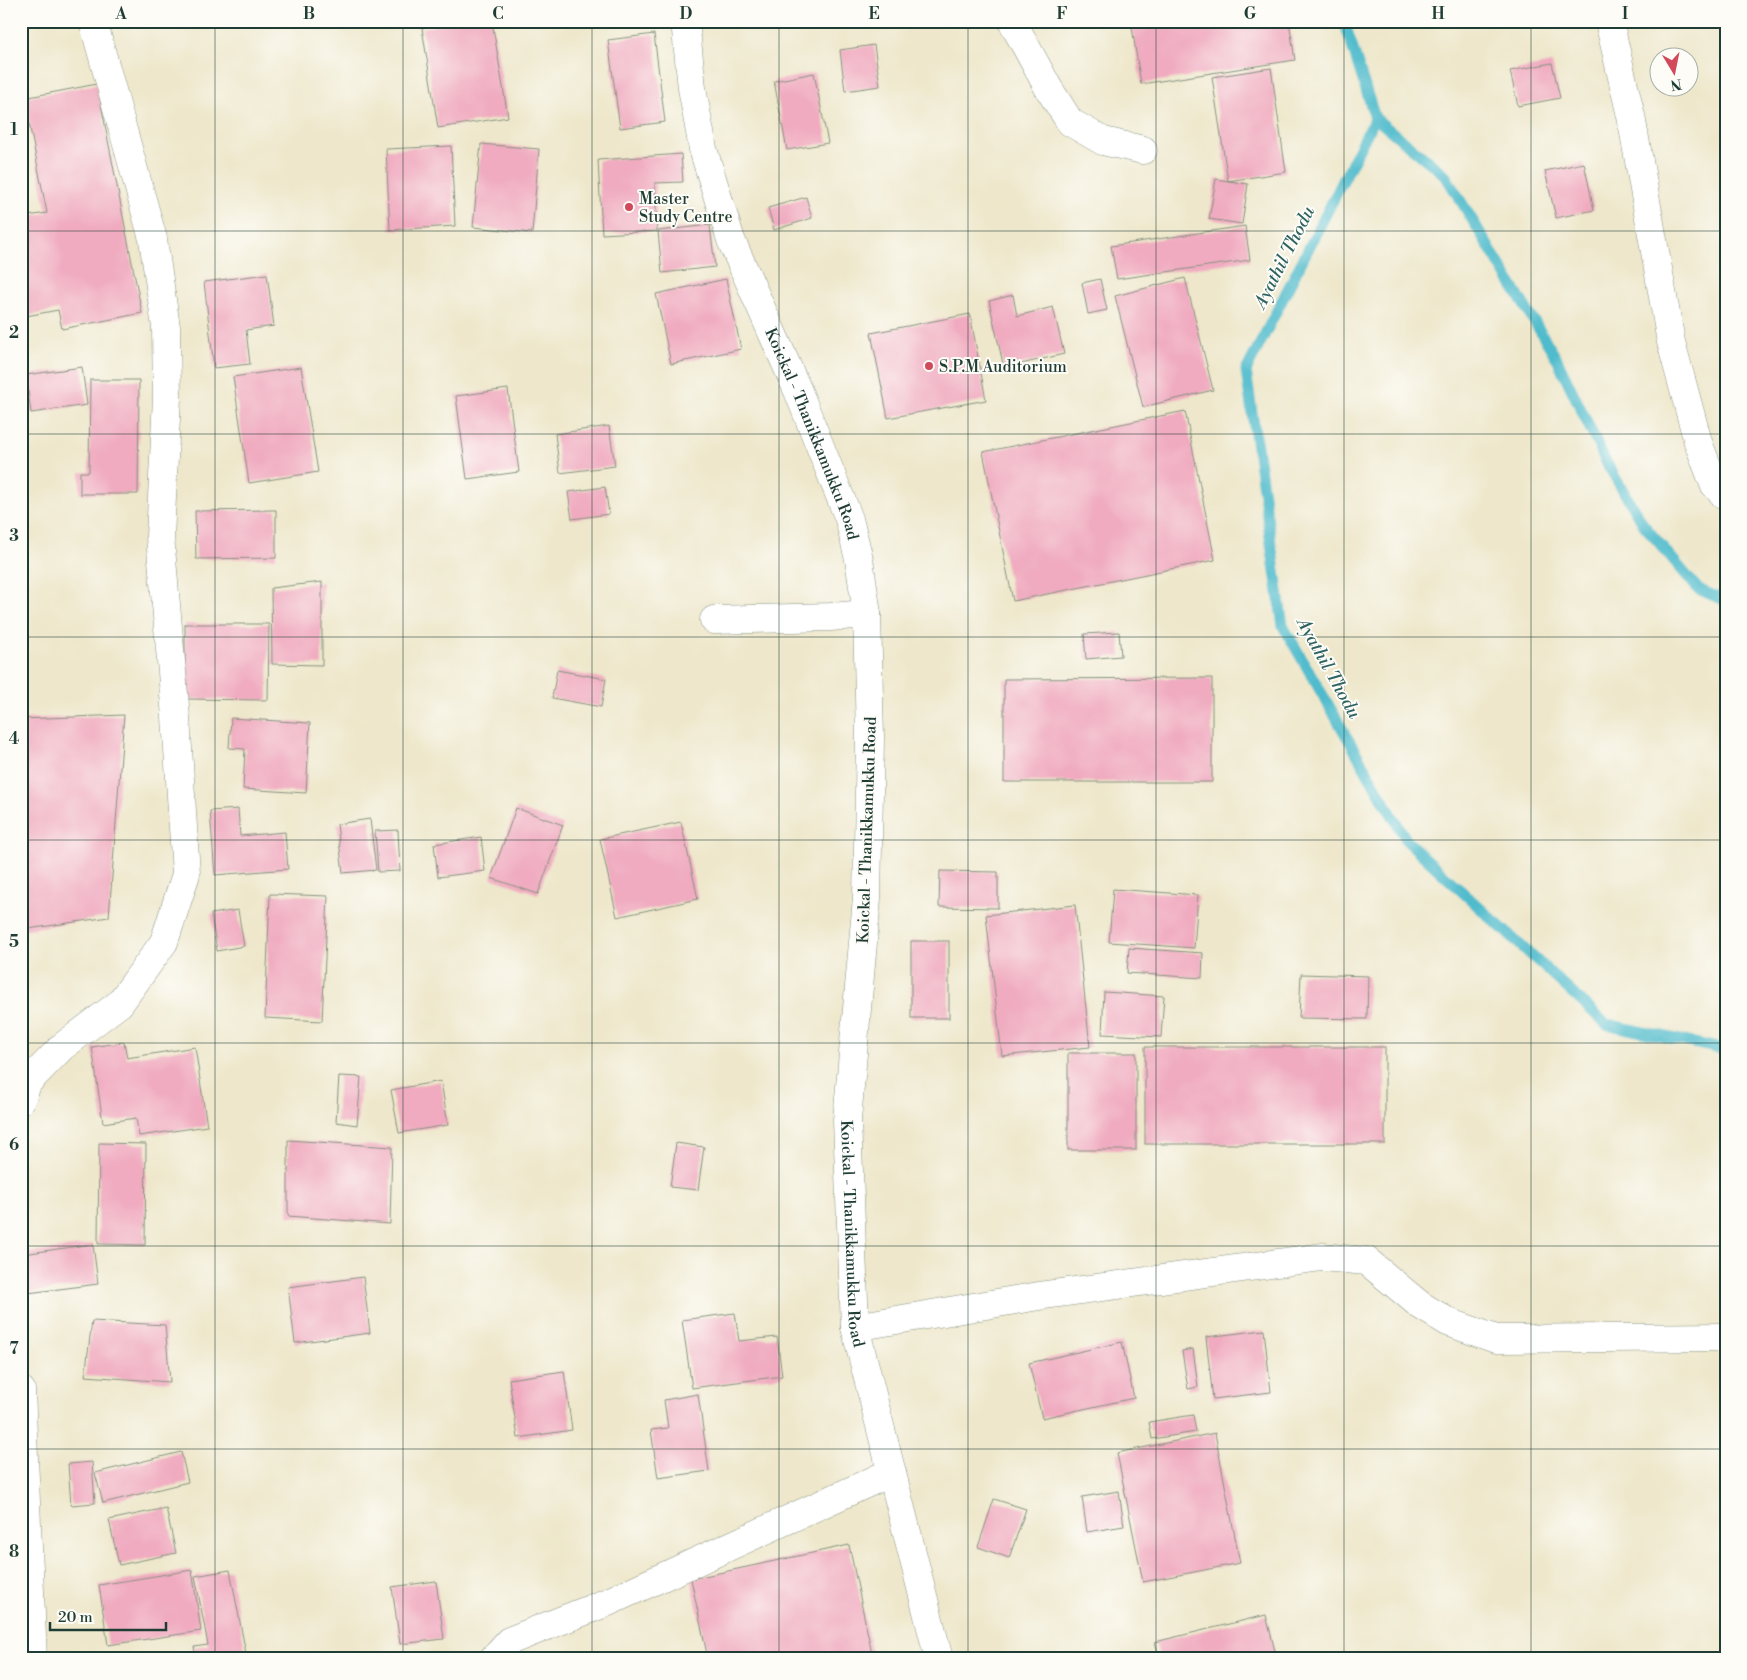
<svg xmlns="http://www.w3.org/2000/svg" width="1747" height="1680" viewBox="0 0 1747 1680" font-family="'Libre Bodoni',serif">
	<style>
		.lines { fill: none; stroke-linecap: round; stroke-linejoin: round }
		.stream { stroke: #50bbcc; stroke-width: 11 }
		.building { fill: #f0abc0 }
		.minor-casing { stroke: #869280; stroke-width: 29 }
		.minor { stroke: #fff; stroke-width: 28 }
		.grid { fill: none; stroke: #1f3d34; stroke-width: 1; stroke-opacity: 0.55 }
		.poi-dot { fill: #d1495b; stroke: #fdfcf7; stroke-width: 2 }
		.labels { text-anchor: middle; stroke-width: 4; stroke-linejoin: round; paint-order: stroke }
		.poi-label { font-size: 16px; fill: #1f3d34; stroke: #fdfcf7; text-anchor: start }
		.street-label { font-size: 16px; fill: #1f3d34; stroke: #fdfcf7 }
		.water-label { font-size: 18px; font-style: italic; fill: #2e6362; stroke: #fdfcf7 }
		.neatline { fill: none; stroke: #1f3d34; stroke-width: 2 }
		.grid-label { font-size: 16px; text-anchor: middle; font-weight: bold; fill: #1f3d34 }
	</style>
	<rect width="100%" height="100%" fill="#fdfcf7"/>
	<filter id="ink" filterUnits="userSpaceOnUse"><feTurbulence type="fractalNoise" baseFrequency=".02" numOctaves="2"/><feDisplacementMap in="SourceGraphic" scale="10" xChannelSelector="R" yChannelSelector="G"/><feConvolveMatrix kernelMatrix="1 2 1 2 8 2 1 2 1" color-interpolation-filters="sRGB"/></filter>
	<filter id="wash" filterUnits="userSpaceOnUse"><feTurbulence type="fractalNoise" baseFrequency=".0096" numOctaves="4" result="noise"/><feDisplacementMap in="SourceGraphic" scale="20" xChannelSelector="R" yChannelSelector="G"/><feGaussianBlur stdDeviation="1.12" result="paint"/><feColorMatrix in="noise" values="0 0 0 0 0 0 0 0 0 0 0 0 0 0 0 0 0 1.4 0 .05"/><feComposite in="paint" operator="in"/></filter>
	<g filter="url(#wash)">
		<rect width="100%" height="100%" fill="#eee7cb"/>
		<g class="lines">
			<g class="stream">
				<path d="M1344 21 1375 118 1246 371 1283 626 1407 841 1606 1024 1726 1050"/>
				<path d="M1375 118 1445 175 1557 359 1606 462 1643 524 1698 589 1726 601"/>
			</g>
		</g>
		<g id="blocks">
			<g class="building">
				<path d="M463 21H492L508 117 438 128 422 28Z"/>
				<path d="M1131 21H1289L1295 60 1141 84Z"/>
				<path d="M654 34 665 122 620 128 608 40Z"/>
				<path d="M874 45 880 86 845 91 840 50Z"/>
				<path d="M1552 63 1560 98 1518 106 1510 71Z"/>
				<path d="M1271 68 1286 172 1228 181 1212 77Z"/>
				<path d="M814 73 828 143 787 150 774 81Z"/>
				<path d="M97 84 142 313 62 329 58 310 21 317V217L47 213 24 98Z"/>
				<path d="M481 144 539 149 532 233 473 227Z"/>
				<path d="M451 146 455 226 390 230 386 149Z"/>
				<path d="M681 154 683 182 655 183 657 231 602 234 598 160Z"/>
				<path d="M1584 163 1594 210 1556 218 1545 171Z"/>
				<path d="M1216 179 1248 184 1242 224 1209 219Z"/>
				<path d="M806 197 812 218 774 230 768 208Z"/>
				<path d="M710 225 715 267 662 273 658 231Z"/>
				<path d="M1245 226 1250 260 1117 279 1111 246Z"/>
				<path d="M267 274 274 326 246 330 250 364 214 368 204 282Z"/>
				<path d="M1185 278 1213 390 1143 407 1115 296Z"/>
				<path d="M726 279 741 349 671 364 656 294Z"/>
				<path d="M1100 279 1107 310 1088 314 1082 283Z"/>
				<path d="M1013 295 1017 316 1053 307 1064 354 1004 368 989 301Z"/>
				<path d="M970 314 986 400 888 418 871 333Z"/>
				<path d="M82 367 87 405 31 413 26 375Z"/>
				<path d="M301 367 318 472 249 483 233 377Z"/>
				<path d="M90 380H139L138 494H80V472H89Z"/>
				<path d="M508 389 519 472 467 479 456 396Z"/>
				<path d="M1185 411 1215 560 1013 601 983 452Z"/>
				<path d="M609 426 615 466 560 473 555 434Z"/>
				<path d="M605 487 609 514 572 519 568 492Z"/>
				<path d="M276 510V558L196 559 195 511Z"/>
				<path d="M322 582V665L272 664 271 588Z"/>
				<path d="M185 624H269L268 700 185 699Z"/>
				<path d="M1119 632 1121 656 1086 659 1084 634Z"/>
				<path d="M557 670 606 679 601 707 552 698Z"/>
				<path d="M1212 678V782H1004V679Z"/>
				<path d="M124 715 109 917 21 930V719Z"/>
				<path d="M231 718 310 723 306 793 243 789 245 749 229 748Z"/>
				<path d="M516 808 563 825 538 894 491 878Z"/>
				<path d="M238 809 240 836 285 832 288 869 215 875 210 811Z"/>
				<path d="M370 819 376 870 343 873 337 824Z"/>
				<path d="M681 822 698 899 617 917 600 839Z"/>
				<path d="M398 830 400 871 378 872 375 831Z"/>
				<path d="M481 837 485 871 438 877 434 844Z"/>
				<path d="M940 871 998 872V908L939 907Z"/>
				<path d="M1113 889 1198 895 1194 948 1109 942Z"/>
				<path d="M270 894 328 896 322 1021 265 1018Z"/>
				<path d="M1075 905 1090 1047 1002 1056 986 915Z"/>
				<path d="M238 910 244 946 217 951 211 914Z"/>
				<rect x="911" y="941" width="38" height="77"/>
				<path d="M1129 948 1203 953 1202 978 1127 973Z"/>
				<path d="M1301 974 1368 976 1367 1019 1299 1018Z"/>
				<path d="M1104 992 1164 996 1161 1037 1102 1034Z"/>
				<path d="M124 1042 127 1058 195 1047 207 1126 139 1136 136 1118 103 1123 92 1047Z"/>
				<rect x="1145" y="1047" width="240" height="97"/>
				<rect x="1068" y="1053" width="68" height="97"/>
				<path d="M339 1076 361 1077 357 1125 336 1122Z"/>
				<path d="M441 1081 448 1125 399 1133 391 1090Z"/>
				<path d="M288 1140 392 1147 390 1224 288 1216Z"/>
				<path d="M99 1143 146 1144 145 1245 98 1244Z"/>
				<path d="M676 1143 704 1147 698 1190 670 1187Z"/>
				<path d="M93 1244 98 1284 28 1293 23 1254Z"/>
				<path d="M363 1277 370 1333 295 1343 288 1287Z"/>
				<path d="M735 1313 739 1341 777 1337 782 1376 692 1388 682 1320Z"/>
				<path d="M92 1321 165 1325 170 1382 85 1376Z"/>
				<path d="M1264 1330 1271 1392 1213 1399 1206 1337Z"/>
				<path d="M1122 1342 1134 1398 1042 1418 1029 1363Z"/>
				<path d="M1193 1349 1198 1387 1188 1389 1182 1351Z"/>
				<path d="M564 1371 572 1430 518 1438 509 1379Z"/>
				<path d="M698 1394 709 1471 658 1478 651 1430 668 1428 664 1400Z"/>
				<path d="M1193 1415 1196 1432 1152 1439 1149 1422Z"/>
				<path d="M1215 1433 1240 1563 1143 1582 1117 1453Z"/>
				<path d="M181 1452 188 1482 103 1503 95 1473Z"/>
				<path d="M92 1462 95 1503 71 1505 68 1464Z"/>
				<path d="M1119 1491 1124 1526 1087 1532 1082 1497Z"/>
				<path d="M994 1499 1026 1509 1009 1558 978 1547Z"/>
				<path d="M166 1508 176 1553 119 1565 109 1520Z"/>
				<path d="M849 1545 873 1659H708L691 1579Z"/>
				<path d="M192 1570 201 1631 108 1645 99 1585Z"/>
				<path d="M230 1570 247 1659H196L194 1647 208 1645 195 1576Z"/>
				<path d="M436 1581 444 1639 400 1644 392 1587Z"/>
				<path d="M1266 1615 1277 1659H1160L1155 1642Z"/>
			</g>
		</g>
	</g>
	<g filter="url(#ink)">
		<use href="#blocks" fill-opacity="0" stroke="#869280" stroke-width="1"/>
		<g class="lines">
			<defs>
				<g id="minor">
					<path id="s1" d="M685 21 692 88 703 149 731 240 798 391 849 519 859 559 867 614 870 738 867 898 847 1120 855 1327 939 1659"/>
					<path d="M1012 21 1049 89 1070 122 1103 141 1143 150"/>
					<path d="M1609 21 1631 116 1671 342 1698 442 1714 484 1726 497"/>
					<path d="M714 620 830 617 867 614"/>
					<path d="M21 1100 28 1082 62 1047 120 1003 164 942 186 874 176 717 160 537 167 398 166 327 153 239 93 21"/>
					<path d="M855 1327 1045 1295 1322 1257 1367 1261 1420 1305 1448 1322 1496 1339 1726 1337"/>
					<path d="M21 1390 33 1659"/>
					<path d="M493 1659 509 1641 608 1602 892 1472"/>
				</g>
			</defs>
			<use href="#minor" class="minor-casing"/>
			<use href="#minor" class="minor"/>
		</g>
	</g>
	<path class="grid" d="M215 21V1659M403 21V1659M592 21V1659M779 21V1659M968 21V1659M1156 21V1659M1344 21V1659M1531 21V1659M21 231H1726M21 434H1726M21 637H1726M21 840H1726M21 1043H1726M21 1246H1726M21 1449H1726"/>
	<g class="poi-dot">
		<circle cx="629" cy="207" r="5"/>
		<circle cx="929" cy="366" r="5"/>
	</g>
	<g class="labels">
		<g class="poi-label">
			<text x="639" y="204">Master<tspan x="639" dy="18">Study Centre</tspan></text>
			<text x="939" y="372">S.P.M Auditorium</text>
		</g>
		<g class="street-label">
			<text dy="6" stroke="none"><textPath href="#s1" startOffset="435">Koickal - Thanikkamukku Road</textPath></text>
			<text transform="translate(866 830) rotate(-88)" y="6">Koickal - Thanikkamukku Road</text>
			<text dy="6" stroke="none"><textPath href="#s1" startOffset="1245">Koickal - Thanikkamukku Road</textPath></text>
		</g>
		<g class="water-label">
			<text transform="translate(1284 257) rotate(-63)" y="6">Ayathil Thodu</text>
			<text transform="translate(1329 668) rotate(61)" y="6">Ayathil Thodu</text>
		</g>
	</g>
	<rect width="1747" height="1680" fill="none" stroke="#fdfcf7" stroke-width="55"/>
	<g transform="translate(1674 72) rotate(170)"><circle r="24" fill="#fdfcf7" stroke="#a4b0a9"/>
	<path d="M0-4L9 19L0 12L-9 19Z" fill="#d1495b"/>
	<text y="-8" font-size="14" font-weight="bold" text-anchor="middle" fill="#1f3d34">N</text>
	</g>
	<path d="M50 1622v8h116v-8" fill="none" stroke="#1f3d34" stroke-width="2.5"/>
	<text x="58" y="1622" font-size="15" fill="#1f3d34" stroke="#fdfcf7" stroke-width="4" paint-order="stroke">20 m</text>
	<rect x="28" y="28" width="1692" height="1624" class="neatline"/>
	<g class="grid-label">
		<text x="121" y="19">A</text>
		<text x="309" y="19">B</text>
		<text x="498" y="19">C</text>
		<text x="686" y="19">D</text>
		<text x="874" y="19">E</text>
		<text x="1062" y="19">F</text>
		<text x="1250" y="19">G</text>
		<text x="1438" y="19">H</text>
		<text x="1625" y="19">I</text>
		<text x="14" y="135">1</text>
		<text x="14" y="338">2</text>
		<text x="14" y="541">3</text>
		<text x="14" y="744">4</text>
		<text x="14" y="947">5</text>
		<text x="14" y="1150">6</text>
		<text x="14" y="1354">7</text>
		<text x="14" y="1557">8</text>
	</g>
</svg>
